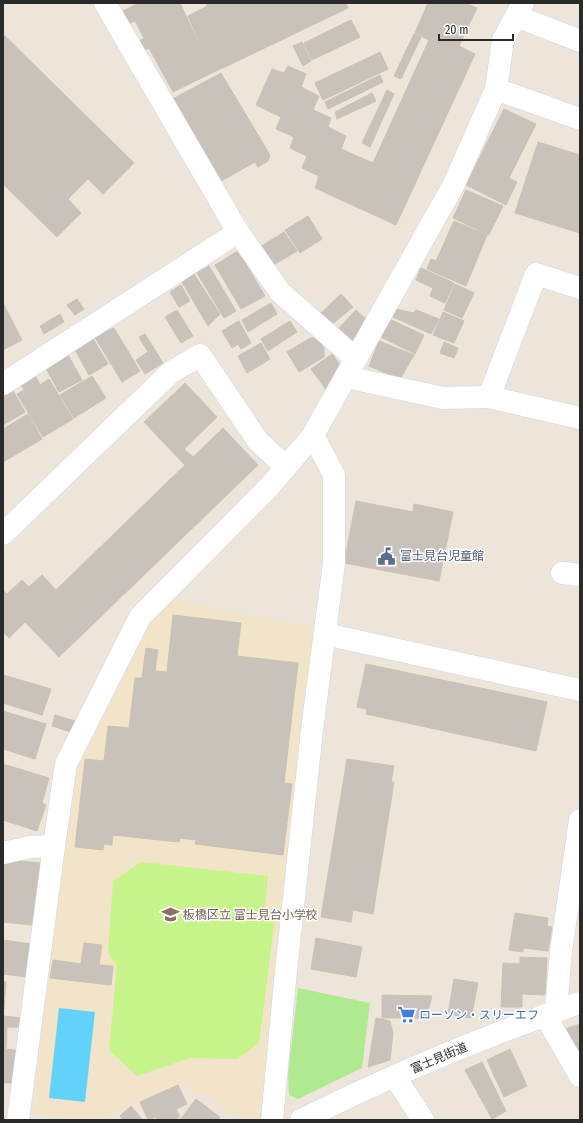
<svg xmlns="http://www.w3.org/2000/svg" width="583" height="1123" viewBox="0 0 583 1123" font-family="'Fira Sans Condensed','Noto Sans JP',sans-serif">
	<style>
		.education { fill: #f1e4c8 }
		.green { fill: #afea91 }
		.pitch { fill: #c7f38b }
		.water { fill: #62d2fb }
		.building { fill: #c9c2ba; stroke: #c9c2b4 }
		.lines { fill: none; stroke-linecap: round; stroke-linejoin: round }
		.minor-casing { stroke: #d0d4e5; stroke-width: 23 }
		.minor { stroke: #fff; stroke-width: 22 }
		.labels { text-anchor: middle; stroke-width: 3; stroke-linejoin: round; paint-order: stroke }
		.service-label { font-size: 12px; fill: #4e5e75; stroke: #fff; text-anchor: start }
		.education-label { font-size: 12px; fill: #785e54; stroke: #fff; text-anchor: start }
		.shop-label { font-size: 12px; fill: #366cbe; stroke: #fff; text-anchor: start }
		.street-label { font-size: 12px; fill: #2a2a2a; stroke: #fff }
	</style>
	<rect width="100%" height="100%" fill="#eee5da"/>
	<path class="education" d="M172 600 318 627 267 1065 260 1120H247L226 1112 215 1100 178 1084 99 1120H85L33 1114 73 765 148 622Z"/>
	<path class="green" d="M298 988 370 1003 362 1068 298 1099 289 1095 288 1075Z"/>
	<path class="pitch" d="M141 862 268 876 264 916 275 918 259 1043 237 1059 190 1058 137 1076 109 1050 117 965 108 953 113 881Z"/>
	<path class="water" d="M59 1008 95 1012 85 1102 49 1098Z"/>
	<g class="building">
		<path d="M139 3H180L206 58 215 54 222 68 173 92 149 48 145 50 140 41 144 38 135 21 130 23 123 11Z"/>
		<path d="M206 3H346L348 8 223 68 215 54 206 57 188 16 207 6Z"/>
		<path d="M428 3H465L477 8 459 46 475 54 396 225 315 188 319 176 302 168 307 156 290 148 294 137 276 129 281 117 256 105 272 69 284 73 288 66 306 74 301 87 319 96 313 110 331 118 328 127 346 136 341 149 373 163 429 40 415 33Z"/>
		<path d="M351 20 360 37 312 60 304 43Z"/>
		<path d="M3 34 134 163 103 194 88 179 68 199 81 213 57 237 3 184Z"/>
		<path d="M414 34 421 37 401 79 394 76Z"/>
		<path d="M302 42 311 61 303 66 293 46Z"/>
		<path d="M380 52 388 69 323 100 315 83Z"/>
		<path d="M221 73 270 155 268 161 258 167 255 162 216 184 167 102Z"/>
		<path d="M380 75 383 82 328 109 325 102Z"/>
		<path d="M387 90 394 94 370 147 362 143Z"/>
		<path d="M372 93 376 101 337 119 335 112Z"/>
		<path d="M504 109 536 124 509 178 517 182 506 205 466 185Z"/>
		<path d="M538 142 580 155V233L515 213Z"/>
		<path d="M466 190 503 206 489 235 453 218Z"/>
		<path d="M308 216 322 239 300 253 285 230Z"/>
		<path d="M454 221 487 235 466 286 427 269 431 259 436 261Z"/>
		<path d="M284 232 297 251 272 266 260 247Z"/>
		<path d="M238 251 265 296 241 309 215 265Z"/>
		<path d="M209 266 236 311 224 318 197 273Z"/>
		<path d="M421 268 454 283 445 303 430 296 433 288 416 280Z"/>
		<path d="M194 274 220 314 208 326 182 282Z"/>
		<path d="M455 284 474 293 462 318 444 310Z"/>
		<path d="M181 285 190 301 179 307 170 292Z"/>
		<path d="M341 294 353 307 331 325 320 314Z"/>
		<path d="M77 299 84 309 75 315 67 305Z"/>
		<path d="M3 303 22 340 3 350Z"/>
		<path d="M271 303 277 314 248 332 242 320Z"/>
		<path d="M396 309 414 313 416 310 439 319 431 334 393 317Z"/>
		<path d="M177 310 193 336 181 343 165 317Z"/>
		<path d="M356 310 367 320 355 343 339 328Z"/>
		<path d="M443 312 464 321 454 343 433 335Z"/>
		<path d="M60 314 64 322 44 334 40 326Z"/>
		<path d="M389 319 424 335 415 354 381 337Z"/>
		<path d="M239 321 251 343 241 349 238 344 232 348 222 331Z"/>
		<path d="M290 321 297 332 268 351 261 339Z"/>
		<path d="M114 328 140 371 122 382 94 336Z"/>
		<path d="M145 334 163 363 145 374 136 360 148 352 139 337Z"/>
		<path d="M92 337 108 364 89 375 74 348Z"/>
		<path d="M310 338H317L324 348V357L299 372 287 352Z"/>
		<path d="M379 341 414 355 400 379 369 366Z"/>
		<path d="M444 342 458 348 454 358 440 353Z"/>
		<path d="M261 343 270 359 247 373 238 356Z"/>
		<path d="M67 353 82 380 59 392 44 365Z"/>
		<path d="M332 354 343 369 327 391 311 369Z"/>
		<path d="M34 373 40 385 49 379 73 419 43 437 17 394 24 390 19 382Z"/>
		<path d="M92 376 106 398 74 418 60 395Z"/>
		<path d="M185 383 217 417 184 449 193 457 223 428 258 465 59 657 25 622 9 638 3 632V590L7 594 22 580 29 587 42 575 56 590 185 465 144 422Z"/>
		<path d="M11 387 25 412 3 425V392Z"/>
		<path d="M28 414 42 439 3 462V429Z"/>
		<path d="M356 501 413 512 414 504 453 512 439 581 344 563Z"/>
		<path d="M173 615 241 623 237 656 298 663 284 783 292 784 283 855 195 844 196 840 180 838 179 842 113 835 112 845 104 844 103 850 75 847 85 759 104 761 108 726 129 728 135 678H142L146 648 158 650 155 671 167 672Z"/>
		<path d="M366 664 547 702 536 751 366 714 367 709 357 707Z"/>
		<path d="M3 675 51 689 42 715 3 703Z"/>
		<path d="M3 711 46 724 35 759 3 749Z"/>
		<path d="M55 715 75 721 71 732 52 726Z"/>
		<path d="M347 759 394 766 391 782H394L373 914 353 910 351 922 321 917Z"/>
		<path d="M3 764 49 778 42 803 46 805 37 831 3 820Z"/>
		<path d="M3 859 40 863 32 925 3 922Z"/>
		<path d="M515 913 548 918 547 926 552 927 548 951 523 948V952L509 950Z"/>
		<path d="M316 938 362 947 356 977 311 969Z"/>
		<path d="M3 940 31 944 27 977 3 974Z"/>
		<path d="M84 943 102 945 99 965 113 966 111 985 50 978 53 960 81 964Z"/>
		<path d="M520 957 547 958 545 995 522 994V1007H501L503 963 520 964Z"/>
		<path d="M454 979 478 983 471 1018 448 1014Z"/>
		<path d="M3 981 6 982 4 1009H3Z"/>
		<path d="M382 995 432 996 426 1018H382Z"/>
		<path d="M3 1016 24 1018V1027H7L6 1049 21 1051 15 1083H4Z"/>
		<path d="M376 1018 390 1021 393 1033 390 1060 368 1067Z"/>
		<path d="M580 1024V1052L575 1055 565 1029Z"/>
		<path d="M510 1049 527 1086 504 1097 487 1060Z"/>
		<path d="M482 1062 506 1111 492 1119 465 1070Z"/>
		<path d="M178 1085 187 1104 176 1109 180 1117 173 1120H157L156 1117 148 1120 140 1102Z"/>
		<path d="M196 1099 220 1117 217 1120H180Z"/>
		<path d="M131 1106 143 1120H123L120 1116Z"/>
	</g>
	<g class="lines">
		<defs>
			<g id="minor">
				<path d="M105 3 238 232 280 292 356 359"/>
				<path d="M516 16 580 41"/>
				<path d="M496 89 580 119"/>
				<path d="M346 377 443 398 489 397 580 418"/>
				<path d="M3 384 238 232"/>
				<path d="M489 397 536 274 580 288"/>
				<path d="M3 534 170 373 200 355 258 441 286 467"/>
				<path d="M562 573 580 575"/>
				<path d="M325 634 580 690"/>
				<path d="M3 853 30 847 54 846"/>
				<path d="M556 1011 561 951 580 820"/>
				<path d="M545 1015 580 1076"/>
				<path d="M395 1077 423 1120"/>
				<path d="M18 1120 54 846 66 764 140 617 270 486 313 435 453 186 496 89 503 40 523 3"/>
				<path d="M272 1120 285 981 312 730 334 563V475L313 435"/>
				<path d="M301 1120C391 1075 485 1036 580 1003"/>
			</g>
		</defs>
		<use href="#minor" class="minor-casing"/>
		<use href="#minor" class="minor"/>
	</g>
	<defs>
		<symbol id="civic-bare" viewBox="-9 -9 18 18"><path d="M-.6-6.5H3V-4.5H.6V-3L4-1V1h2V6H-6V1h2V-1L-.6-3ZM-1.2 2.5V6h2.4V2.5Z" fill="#5c6f8a" stroke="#fff" stroke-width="2.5" paint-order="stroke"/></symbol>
		<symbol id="school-bare" viewBox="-9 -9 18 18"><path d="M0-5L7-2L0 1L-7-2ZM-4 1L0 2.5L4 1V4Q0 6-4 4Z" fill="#8d6e63" stroke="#fff" stroke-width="2.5" paint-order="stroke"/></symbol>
		<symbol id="supermarket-bare" viewBox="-9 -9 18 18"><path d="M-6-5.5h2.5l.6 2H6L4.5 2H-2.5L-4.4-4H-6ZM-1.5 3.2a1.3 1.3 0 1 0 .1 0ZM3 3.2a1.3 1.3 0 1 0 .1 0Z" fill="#3f7fe0" stroke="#fff" stroke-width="2.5" paint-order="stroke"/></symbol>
	</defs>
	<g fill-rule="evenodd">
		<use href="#civic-bare" x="374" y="544" width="25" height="25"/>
		<use href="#school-bare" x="158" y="902" width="25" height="25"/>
		<use href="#supermarket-bare" x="394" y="1002" width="25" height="25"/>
	</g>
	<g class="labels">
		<g class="service-label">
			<text x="400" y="560">富士見台児童館</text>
		</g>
		<g class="education-label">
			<text x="183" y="919">板橋区立 富士見台小学校</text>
		</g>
		<g class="shop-label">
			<text x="419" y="1019">ローソン・スリーエフ</text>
		</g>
		<g class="street-label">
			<text transform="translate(439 1058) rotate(-23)" y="4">富士見街道</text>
		</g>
	</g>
	<rect width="583" height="1123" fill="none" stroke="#2a2a2a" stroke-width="8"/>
	<path d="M439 34v6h74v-6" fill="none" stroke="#2a2a2a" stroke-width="2"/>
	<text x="445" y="34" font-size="12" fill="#2a2a2a" stroke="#ffffff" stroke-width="3" paint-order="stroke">20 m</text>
</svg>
